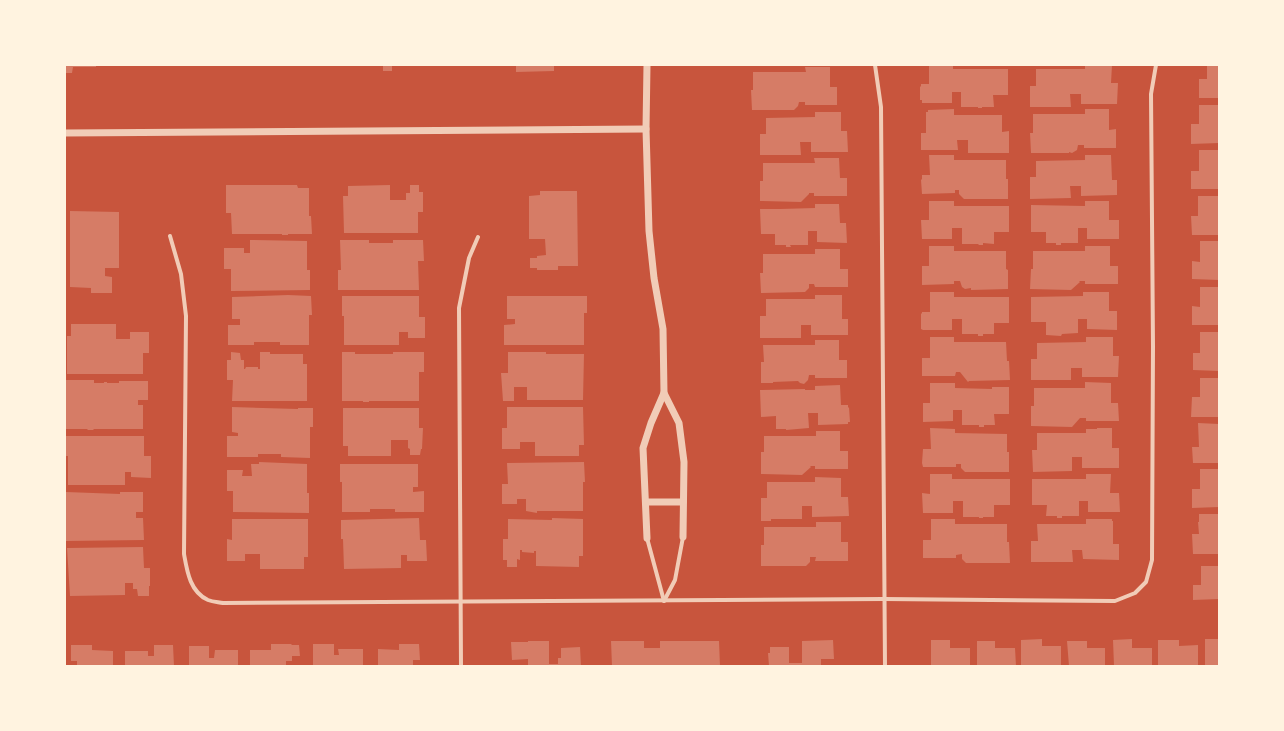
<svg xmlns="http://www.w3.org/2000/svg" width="1284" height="731" viewBox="0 0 1284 731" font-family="Rubik,sans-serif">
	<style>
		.building { fill: #d67c66 }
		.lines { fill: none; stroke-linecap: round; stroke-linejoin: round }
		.minor { stroke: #f1ccb7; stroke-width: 4 }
		.tertiary { stroke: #f1ccb7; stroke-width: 7 }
	</style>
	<rect width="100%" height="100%" fill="#c8553d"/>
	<g class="building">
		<path d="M65 65H96V67H73L72 73H65Z"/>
		<rect x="383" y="65" width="9" height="6"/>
		<path d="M516 65H554V71L516 72Z"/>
		<path d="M929 65H953V69H1008V95H993L994 107H982V108H978V107H961V92H952V103H922V100H920V86L921 87V84H929Z"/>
		<path d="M1085 65H1112L1111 83H1118L1117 104H1081V94H1070L1071 107H1030V86H1036V69H1085Z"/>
		<path d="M1207 65H1219V98H1199V79H1207Z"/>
		<path d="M805 67H830V87H837V105H805V102H799L798 106 794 110H752L751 90H753V72H806Z"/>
		<path d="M1199 105H1219V143L1191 144V124H1199Z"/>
		<path d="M954 109V115H1002V132L1009 131V153H968V140H957L958 150H921V133H926V112H928V110Z"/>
		<path d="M1085 109H1109V130L1116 129V148H1084V145H1078L1077 150 1072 153 1069 152V153H1031L1030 133H1033V114H1085Z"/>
		<path d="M815 112H841V131H847L848 152H811V142H800L801 155H760V134H766V118L815 117Z"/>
		<path d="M1199 150H1219V189H1191V171H1199Z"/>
		<path d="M929 155H954V160H1006V179H1008V199H964L959 194V190H955V193L922 194 921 180 922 179V175H930Z"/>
		<path d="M1085 155H1111L1112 180H1117V195L1081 196V186H1070L1071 198 1030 199V177H1036V161L1085 160Z"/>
		<path d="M814 158H839L840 178H847V196H814V193H809V194L801 202 760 201V181H763V163H815Z"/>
		<path d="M226 185H297L298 188H309V216H311L312 234H288V235H282V234H232L231 213H226Z"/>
		<path d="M390 185V200H406V193H410V185H419V192H423V212H418V233H344L343 196H348V186Z"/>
		<path d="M540 191H577L578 266H558V270H537V268H530V258H537V256L546 255 545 239H529V196L540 195Z"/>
		<path d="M1198 196H1219V235H1192L1191 216H1198Z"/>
		<path d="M929 201H954V206H1009V232H994V244L983 243V245H978L979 244H962V228H952V239H922L921 220H929Z"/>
		<path d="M1085 201H1109V220H1119V239H1087V228H1078V243H1061V245H1056V243H1046V232H1031V205L1085 206Z"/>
		<path d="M815 204H839L840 223H846L847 243 817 242V231H808V245H790L791 247H786V245H775V234H761L760 209H780L815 208Z"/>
		<path d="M70 211 119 212V268H105V276L112 277V293H91V288L70 287Z"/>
		<path d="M250 240 307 241V270H310V290L231 291V269H224V248H244V253H250Z"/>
		<path d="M340 240H369V243H393V240H423L424 261H418L419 290H338V270H341Z"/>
		<path d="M1200 241H1219V280L1192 279V261L1200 262Z"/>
		<path d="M929 246H954V251H1006V269L1008 270V289L971 290V288L965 289 962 287 960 281H954V284L922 285V266H929Z"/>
		<path d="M1085 246H1110V266H1118V284H1085V281H1079L1080 282 1071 290 1030 289 1031 269H1033V251H1085Z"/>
		<path d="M815 249H840V269H848V287H815L814 284H809V288L805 292 761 293 760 273H763V254H815Z"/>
		<path d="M1200 287H1219V325H1192V306L1200 307Z"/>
		<path d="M930 292H954V297H1009V323H994V334H983V336H978V334H962V319H952V330H923L921 329V313L922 314V312H930Z"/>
		<path d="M1083 292H1109V311H1117V330L1087 329V319H1078V333L1062 334 1061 336 1046 335V322H1031V297L1083 296Z"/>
		<path d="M288 295 311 296 312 315H309V345H280V342H254V345H228V325H240V319H232V297Z"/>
		<path d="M815 295H842V319H848V335H811V325H801V338H760V316H766V299H815Z"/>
		<path d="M342 296H419V317H425V338H408V332H399V345H344V316H342Z"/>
		<path d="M507 296H587V313H584V345H504V325L515 324V319H507Z"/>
		<path d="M71 324H116V339H130V332H149V353H143V374H67V336H71Z"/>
		<path d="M1200 332H1219V371L1193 370V353H1200Z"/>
		<path d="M930 337H954V342H1006L1007 361H1009L1010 380 969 381 968 382 960 372H956L955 376H922V358H930Z"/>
		<path d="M1086 337H1113V356H1119L1118 377H1082V368H1071V380H1031V359H1037V343L1086 342Z"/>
		<path d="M815 340H839V360H847V378H815V375H809L808 380 804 384 800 383 798 381 773 382V383H761V362H764L763 345H815Z"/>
		<path d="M231 352 240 353 241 360H244V369H245L246 367H258V369H260V352H270V354H303V364H307V401H232L233 380H227V360H231Z"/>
		<path d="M342 352H355V354H393V352H424V372H419V401H369V402H363V401H342Z"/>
		<path d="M508 352H546V354H584L583 400H527V387H514V401H503L501 373H508Z"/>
		<path d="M1200 378H1219V417H1191L1192 397H1200Z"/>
		<path d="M66 380H94V383H104V382H107V383H119V381H148V400H138V405H143V429H94L93 430H88L87 429H65Z"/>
		<path d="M1085 382 1111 383V403H1118L1119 421H1086V418H1080L1072 427 1031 426V406H1034V388H1085Z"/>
		<path d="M930 383H955V388L992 389V387H1009V414H994L995 425H984V427H979V425H962V410H953V421L923 422V403H930Z"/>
		<path d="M840 385 841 405H848V408L849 407 850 422H848V424L818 425V413H808L809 428 786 430V429H776V416L761 417 760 390 805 389V390H815V386Z"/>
		<path d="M232 407 298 409V408H313V427H310V458L281 457V454H258V457H227V436H238V433L232 432Z"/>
		<path d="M507 407H583L584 445H579V456H535V442H520V449H502V428H507Z"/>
		<path d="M343 408H419V428H423L422 449H421L420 455H410V449L408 448V440H391V456H348V446H343Z"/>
		<path d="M1198 423 1219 424V463H1193L1192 447H1199Z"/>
		<path d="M930 428 955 429V433L1007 434V452H1009V472H965L961 468V464H956V467H923L922 463 923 449H931Z"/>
		<path d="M1097 428H1112V448H1119V468H1082V457H1072V471L1033 472 1032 450H1037V433H1086V429H1097Z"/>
		<path d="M816 431H840V451H848V469H815V466H810L811 467 802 475 761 474V452H764V436H816Z"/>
		<path d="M65 436H144V456H151V478L131 477V472H125V485H68V456H65Z"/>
		<path d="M259 462 307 464V493H309V513L233 512V491H227V470H243L242 476H252L251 464H259Z"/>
		<path d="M584 462 585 482H583V511H537V513L526 511V499H517V504H502V484H508L507 463Z"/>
		<path d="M340 464H418V487H413V492L424 491V512H395V509H370V512H342V482H340Z"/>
		<path d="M1200 469H1219V507L1192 508V489H1200Z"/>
		<path d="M930 474H952V479H1010V505H994V517H983V518H979V517H963V501H953V513H923L922 493 930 494Z"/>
		<path d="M1086 474H1111L1110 493H1119L1120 512H1088V501H1079V516H1062V518H1057V516H1046L1047 505H1032V479H1086Z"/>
		<path d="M815 477 841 478V497H848L849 516 812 517V506H802V519H771V521H761V498H767V482H815Z"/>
		<path d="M66 492 120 494V492H143V512H136V518H143L144 540 65 541Z"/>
		<path d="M1199 514H1219V554H1193L1192 534H1199L1198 522H1199Z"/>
		<path d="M419 518 420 540H426L427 561H407V555H401V568L344 569 343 539H341V520Z"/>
		<path d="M552 518 583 519V556H579V567L536 566V551H534V553L522 552V550H520V560L517 559V567H507V560H503V539H508V519L552 520Z"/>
		<path d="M232 519H308V557H304V569H260V554H245V561H227V539L232 540Z"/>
		<path d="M931 519H955V524H1007V542H1009L1010 563H966L962 559V554L956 555V558H923V540H931Z"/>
		<path d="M1086 519H1112V521H1113V544H1119V560L1083 559 1082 550H1072L1073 562H1031V541H1038L1037 524H1086Z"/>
		<path d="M816 522H841V542H848V561H815L816 557H810V562L806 566H761V545H764V527H816Z"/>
		<path d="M143 547 144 568H150V586H149V596H138L137 589H133V583H125V595L70 596 67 548Z"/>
		<path d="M1201 566H1219V599L1193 600V585H1201Z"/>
		<path d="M1042 639V646H1061V666H1021V640Z"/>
		<path d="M1132 639V648H1152V666H1114L1113 640Z"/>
		<rect x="1205" y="639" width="14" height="27"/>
		<path d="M833 640 834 659H821V666H769L768 653H770V647H789V663H802V641Z"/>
		<path d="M931 640H950V648H970V666H931Z"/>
		<path d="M1158 640H1179V646L1198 645V666H1158Z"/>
		<path d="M528 641H549V664H558V658H561V648L580 647 581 666H528V659L512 660 511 642H528Z"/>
		<path d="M611 641H644V648H660V641H719L720 666H612Z"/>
		<path d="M977 641H995V648H1015L1016 666H977Z"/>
		<path d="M1067 641H1087V648H1105V666H1069Z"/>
		<path d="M271 644H291L292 645H299L300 656H292V661H286V666H250V650H271Z"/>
		<path d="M313 644H334V655H339L338 649H363V666H313Z"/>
		<path d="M399 644H419L420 660H413V666H378V649L399 650Z"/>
		<path d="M71 645H92V650L113 651V666H77V661H71Z"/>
		<path d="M154 645H173L174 666H125V651H148V656H154Z"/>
		<path d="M189 646H209V658H214L215 650H238V666H189Z"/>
	</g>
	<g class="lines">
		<g class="minor">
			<path d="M875 65 881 107 885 666"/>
			<path d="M170 236 181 274 186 316 184 554C187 571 190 592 208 600 213 602 218 602 223 603L884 599 1115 601 1135 593 1146 582 1152 560 1153 346 1151 94 1156 65"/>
			<path d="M647 538 664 601"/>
			<path d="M664 601 675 580 683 537"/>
			<path d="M461 666 459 308 469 258 478 237"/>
		</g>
		<g class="tertiary">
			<path d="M65 133 646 129"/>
			<path d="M664 393 679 423 684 462 683 537"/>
			<path d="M646 502H683"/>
			<path d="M647 538 643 448 651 423 664 393 663 329 654 278 649 231 646 129 647 65"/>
		</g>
	</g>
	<rect width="1284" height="731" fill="none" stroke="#fff3e0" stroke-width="132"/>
</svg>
